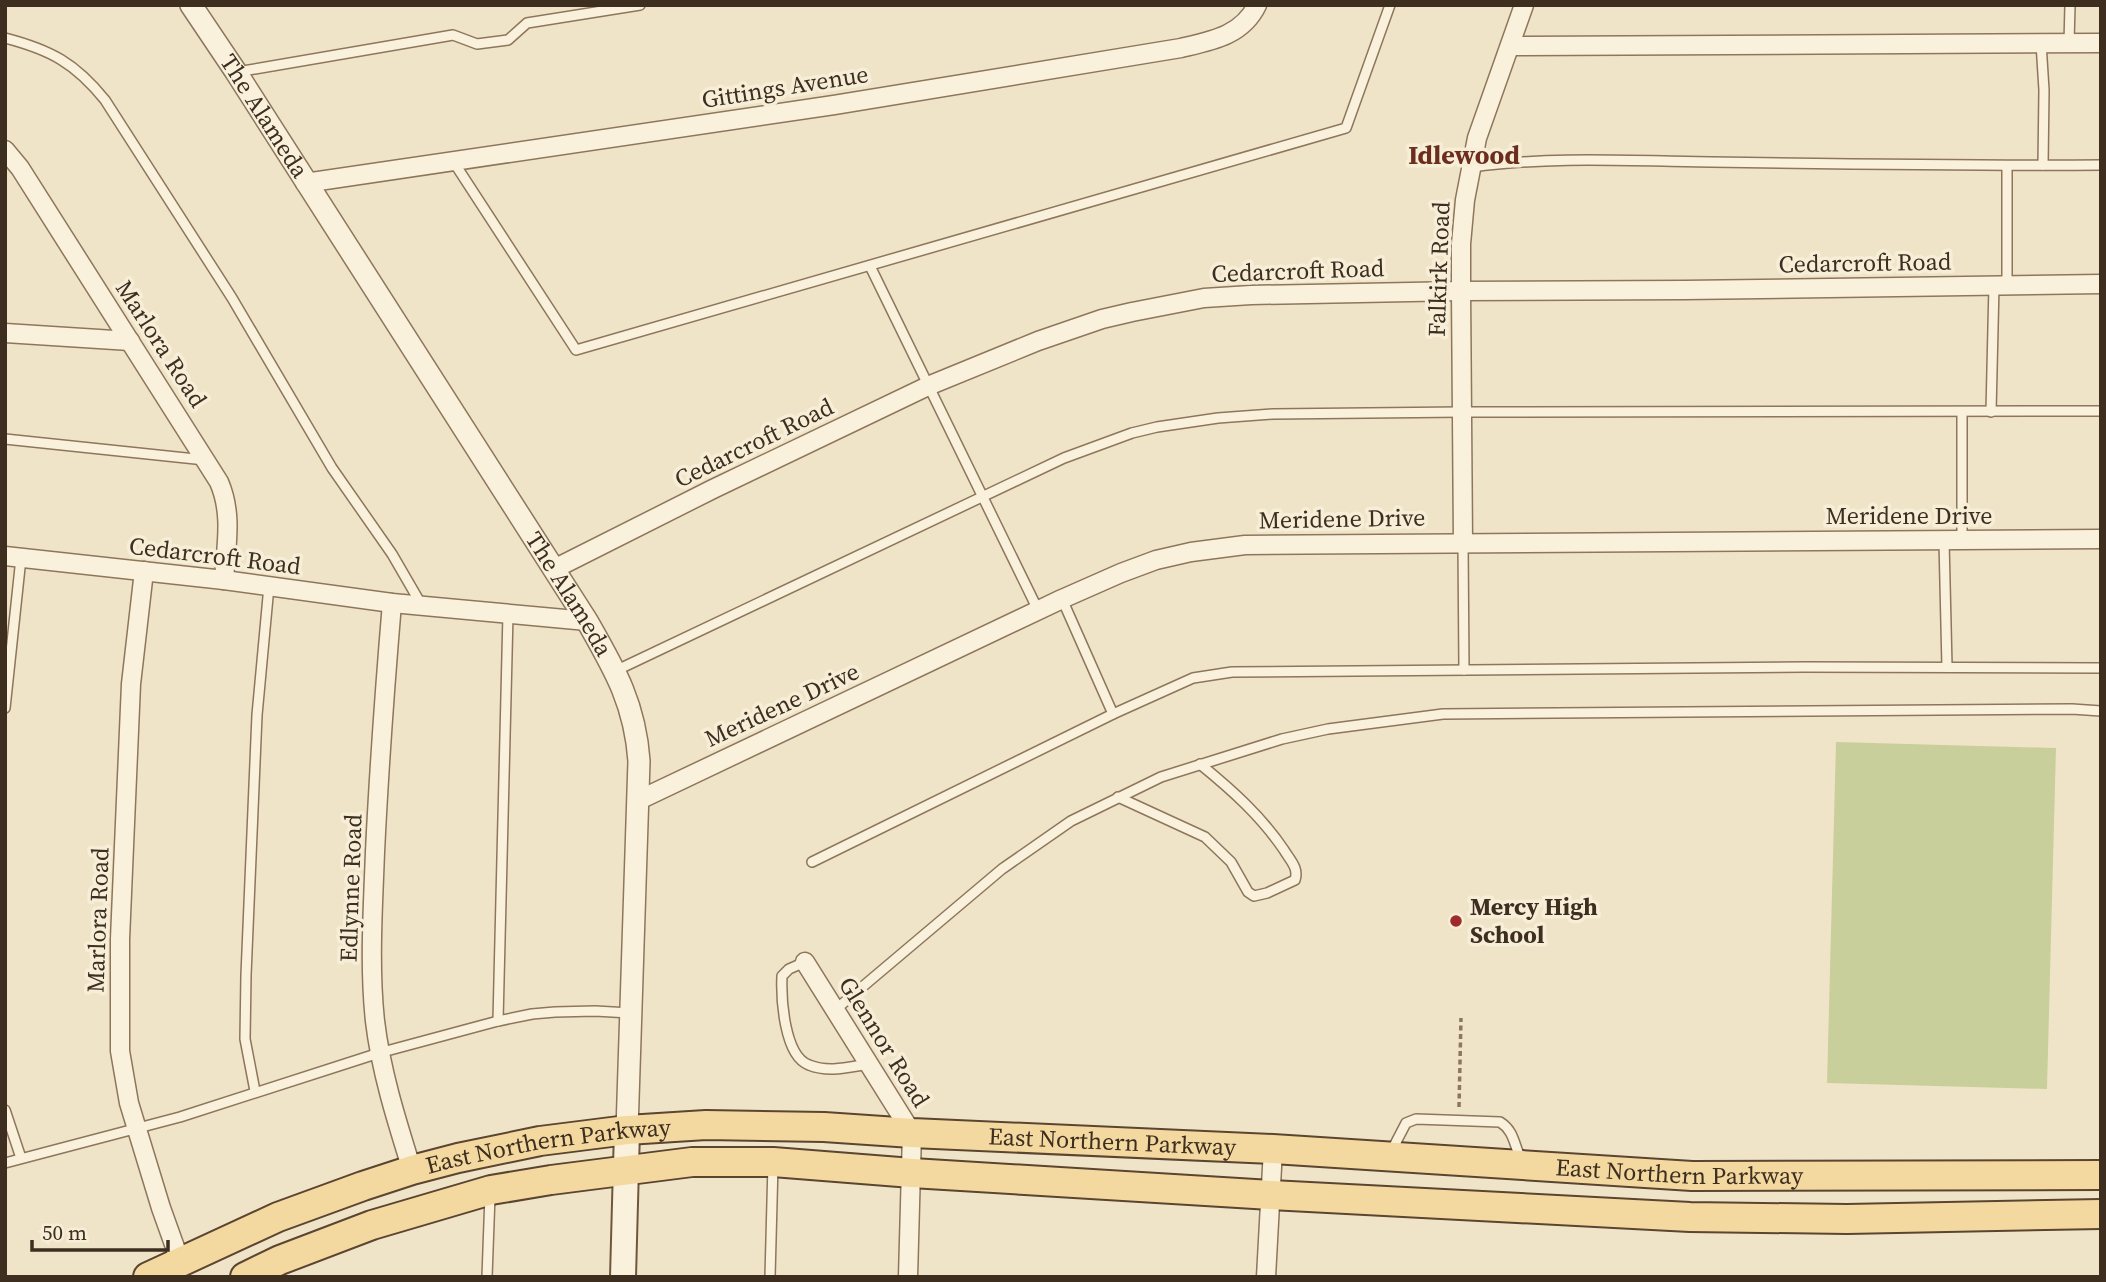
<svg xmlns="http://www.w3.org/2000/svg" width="2106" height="1282" viewBox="0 0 2106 1282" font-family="'Source Serif 4',serif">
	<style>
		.green { fill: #c9cf9b }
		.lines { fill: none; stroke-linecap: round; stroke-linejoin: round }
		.service-casing { stroke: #8d765c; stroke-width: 12 }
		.minor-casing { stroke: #8d765c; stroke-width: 21 }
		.tertiary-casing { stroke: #8d765c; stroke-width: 24 }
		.secondary-casing { stroke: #6f573f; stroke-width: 28 }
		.primary-casing { stroke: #5b4430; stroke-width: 32 }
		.path { stroke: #8d765c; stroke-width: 3.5; stroke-dasharray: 5 3.5; stroke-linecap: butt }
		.service { stroke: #faf1dc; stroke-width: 9 }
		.minor { stroke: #faf1dc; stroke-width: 18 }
		.tertiary { stroke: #faf1dc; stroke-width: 21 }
		.secondary { stroke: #faf1dc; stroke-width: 24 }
		.primary { stroke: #f3d9a0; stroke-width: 28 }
		.poi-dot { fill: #9e2a2b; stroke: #f7eed8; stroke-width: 2.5 }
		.labels { text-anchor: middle; stroke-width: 7; stroke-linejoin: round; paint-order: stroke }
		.street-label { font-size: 24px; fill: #3d2e20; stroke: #f7eed8 }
		.poi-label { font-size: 24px; font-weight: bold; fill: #3d2e20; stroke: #f7eed8; text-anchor: start }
		.neighbourhood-label { font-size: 26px; font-weight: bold; fill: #6b2e1e; stroke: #f7eed8 }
	</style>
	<rect width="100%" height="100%" fill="#f0e4c8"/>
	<path class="green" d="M1836 742 2056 748 2047 1089 1827 1083Z"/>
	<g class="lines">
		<defs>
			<g id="service">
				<path d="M5 38C51 50 75 63 105 100L232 298 332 468 392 554 421 604"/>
				<path d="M2041 43 2044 90 2043 165"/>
				<path d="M2069 43 2070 5"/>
				<path d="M237 72 453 35 477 44 508 40 527 23 640 5"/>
				<path d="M453 161 576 350 1346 128 1390 5"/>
				<path d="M2007 166V284"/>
				<path d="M1472 167C1551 156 1632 161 1711 162 1841 164 1971 166 2101 165"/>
				<path d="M870 266 1038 610"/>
				<path d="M1991 412 1994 285"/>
				<path d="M5 439 205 460"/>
				<path d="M1962 540V413"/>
				<path d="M1944 541 1947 667"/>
				<path d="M1463 543 1464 670"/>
				<path d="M1062 599 1113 714"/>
				<path d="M615 671 1064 458 1132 433 1157 427 1218 418 1273 414 1462 412 2101 411"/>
				<path d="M5 708 21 558"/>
				<path d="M1118 797 1205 837 1231 862 1248 892 1254 896 1267 893 1295 880C1299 868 1290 860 1284 850 1261 816 1232 790 1200 764"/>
				<path d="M812 862 1113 714 1193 678 1232 672 1805 667 2101 668"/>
				<path d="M805 962 789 969 782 976C781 998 784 1056 809 1065 829 1073 849 1067 869 1064"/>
				<path d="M835 1010 1002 869 1071 821 1161 777 1282 739 1328 729 1443 714 2072 709 2101 711"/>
				<path d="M498 1021 508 614"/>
				<path d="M255 1091 245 1039 246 975 257 715 269 586"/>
				<path d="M5 1110 21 1158"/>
				<path d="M1389 1151 1393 1148 1406 1123 1416 1119 1500 1122C1515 1131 1514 1147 1522 1161"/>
				<path d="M5 1163 180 1117 379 1053 498 1021 532 1014 555 1012 595 1011 630 1013"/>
				<path d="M487 1277 490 1195"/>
				<path d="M770 1277 773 1164"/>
			</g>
			<g id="minor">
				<path d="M1510 46 2101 43"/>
				<path d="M5 150 20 168 219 482C233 514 226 546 224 580"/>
				<path d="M305 183 834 105 1181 48C1211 41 1242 36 1257 5"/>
				<path d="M5 333 130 341"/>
				<path d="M1463 543 1461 291V244L1465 200 1477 138 1524 5"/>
				<path d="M5 556 224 580 392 603 587 621"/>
				<path d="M554 569 713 489 928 386 1038 341 1102 319 1132 312 1204 298 1251 295 1461 291 1685 290 2101 284"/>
				<path d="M144 571 131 684 120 939V1051L129 1103 161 1208 180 1261"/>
				<path d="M392 603C385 686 379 769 375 852 373 907 369 966 375 1021 381 1072 397 1122 412 1170"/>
				<path d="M639 800 1062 599 1121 573 1156 560 1191 552 1245 545 2101 539"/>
				<path d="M805 962 912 1133 908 1277"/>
				<path d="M1266 1277 1273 1149"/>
			</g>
			<g id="tertiary">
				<path id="s1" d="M191 5 236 72 587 621C615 670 635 704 639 761L627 1130"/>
			</g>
			<path id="secondary" d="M623 1277 627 1130"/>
			<g id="primary">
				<path id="s2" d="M148 1277 278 1217 363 1186 412 1170 458 1158 540 1141 627 1130 706 1125 824 1127 912 1133 1273 1149 1692 1176 2101 1175"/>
				<path d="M245 1277 280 1260 372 1225 491 1190 551 1180 692 1162H773L912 1173 1271 1195 1690 1217 1847 1219 2101 1214"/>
			</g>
		</defs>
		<use href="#service" class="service-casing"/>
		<use href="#minor" class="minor-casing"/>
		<use href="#tertiary" class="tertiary-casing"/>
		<use href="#secondary" class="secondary-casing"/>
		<use href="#primary" class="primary-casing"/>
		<path class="path" d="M1459 1107 1461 1018"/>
		<use href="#service" class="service"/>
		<use href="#minor" class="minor"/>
		<use href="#tertiary" class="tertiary"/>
		<use href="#secondary" class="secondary"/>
		<use href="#primary" class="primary"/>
	</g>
	<circle class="poi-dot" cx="1456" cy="921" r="7"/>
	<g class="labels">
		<g class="street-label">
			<text transform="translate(785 87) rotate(-9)" y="8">Gittings Avenue</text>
			<text dy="8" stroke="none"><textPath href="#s1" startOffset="133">The Alameda</textPath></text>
			<text transform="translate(1865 263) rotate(-1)" y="8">Cedarcroft Road</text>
			<text transform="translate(1439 269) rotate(-88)" y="8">Falkirk Road</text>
			<text transform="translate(1298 271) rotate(-2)" y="8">Cedarcroft Road</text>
			<text transform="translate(161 344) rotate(57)" y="8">Marlora Road</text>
			<text transform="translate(754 443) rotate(-26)" y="8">Cedarcroft Road</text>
			<text x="1909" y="524">Meridene Drive</text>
			<text transform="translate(1342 519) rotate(-1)" y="8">Meridene Drive</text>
			<text transform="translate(215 556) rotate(7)" y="8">Cedarcroft Road</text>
			<text dy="8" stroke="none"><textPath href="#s1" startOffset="700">The Alameda</textPath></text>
			<text transform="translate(782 705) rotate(-25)" y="8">Meridene Drive</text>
			<text transform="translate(351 888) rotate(-88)" y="8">Edlynne Road</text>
			<text transform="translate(98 920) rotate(-88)" y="8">Marlora Road</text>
			<text transform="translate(884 1042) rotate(58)" y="8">Glennor Road</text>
			<text dy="8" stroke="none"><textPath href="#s2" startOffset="990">East Northern Parkway</textPath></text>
			<text dy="8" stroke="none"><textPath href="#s2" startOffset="424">East Northern Parkway</textPath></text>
			<text dy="8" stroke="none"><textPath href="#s2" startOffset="1558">East Northern Parkway</textPath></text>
		</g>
		<g class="poi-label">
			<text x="1470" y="915">Mercy High<tspan x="1470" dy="28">School</tspan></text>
		</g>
		<g class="neighbourhood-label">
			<text x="1464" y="164">Idlewood</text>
		</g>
	</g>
	<rect width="2106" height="1282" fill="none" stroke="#3d2e20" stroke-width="14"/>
	<path d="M32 1240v10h136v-10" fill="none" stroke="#3d2e20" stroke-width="3.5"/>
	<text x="42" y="1240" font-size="21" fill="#3d2e20" stroke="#f7eed8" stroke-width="5" paint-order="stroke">50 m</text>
</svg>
